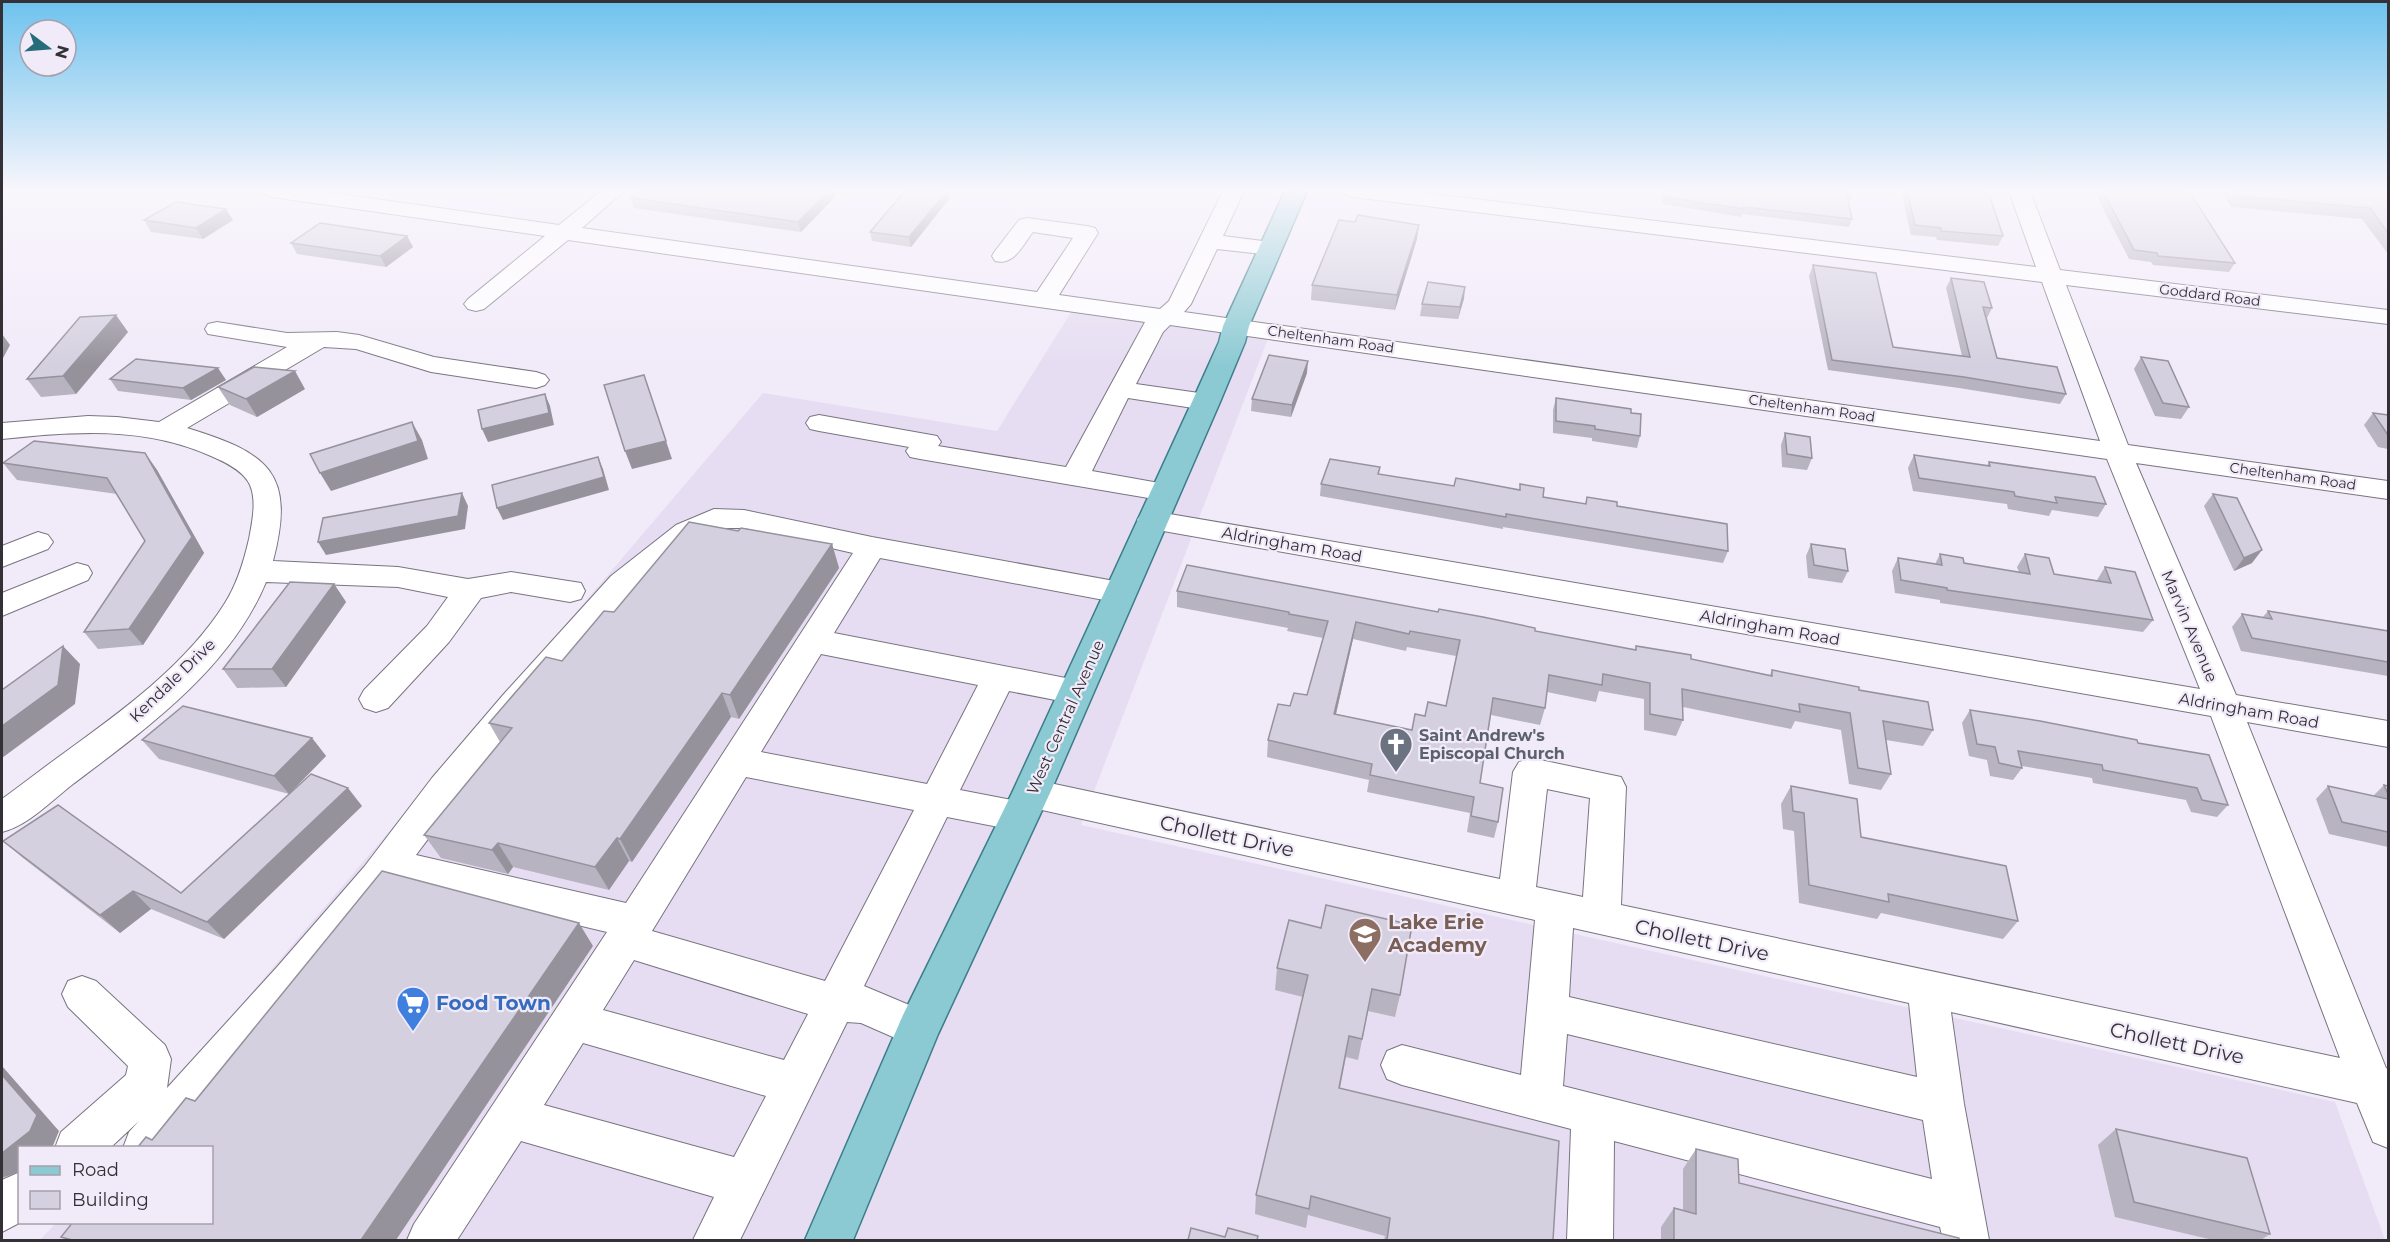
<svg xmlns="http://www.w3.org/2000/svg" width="2390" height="1242" viewBox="0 0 2390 1242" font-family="Montserrat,sans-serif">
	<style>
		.built { fill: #e6ddf2 }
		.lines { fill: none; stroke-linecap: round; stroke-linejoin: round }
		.minor-casing { stroke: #7a7481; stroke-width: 2 }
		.major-casing { stroke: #3b7d89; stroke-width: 3 }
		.minor { fill: #fff; fill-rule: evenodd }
		.major { fill: #8ccad3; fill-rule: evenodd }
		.wall { fill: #b7b3c0; fill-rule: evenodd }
		.shaded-wall { fill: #95929c }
		.building { fill: #d5d0df; stroke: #95929c; stroke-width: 1.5; fill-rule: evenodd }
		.labels { text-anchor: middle; stroke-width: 4.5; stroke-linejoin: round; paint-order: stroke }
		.far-street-label { font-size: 14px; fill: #333036; stroke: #f1eaf9 }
		.street-label { font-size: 16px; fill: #333036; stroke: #f1eaf9 }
		.worship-label { font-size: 16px; font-weight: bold; fill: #5b616d; stroke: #f1eaf9; text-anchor: start }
		.near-street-label { font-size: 20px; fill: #333036; stroke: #f1eaf9 }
		.near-education-label { font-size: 20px; font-weight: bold; fill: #785e54; stroke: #f1eaf9; text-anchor: start }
		.near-shop-label { font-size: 20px; font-weight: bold; fill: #366cbe; stroke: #f1eaf9; text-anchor: start }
	</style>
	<rect width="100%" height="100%" fill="#f1eaf9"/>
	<path class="built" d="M1073 309 1269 336 1081 825 2335 1102 2385 1240H40L56 1223 212 1222V1148L120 1147 763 393 997 431Z"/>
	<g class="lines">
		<defs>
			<g id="minor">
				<path d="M262 191H319L559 225 601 191H624L582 228 1037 292 1073 238 1033 232C1022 246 1014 266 995 261L992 256 995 251 1019 220 1027 218 1087 226 1095 228 1098 233 1059 295 1160 309 1169 301 1223 191H1244L1223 236 1279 243 1282 248 1279 253 1271 255 1217 249 1191 304 1184 312 2100 441 2042 282 1353 197 1346 195 1343 191H1408L2036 267 2009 191H2030L2060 270 2388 310V324L2066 285 2128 445 2388 481V499L2136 463 2236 695 2388 721V747L2247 722 2386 1068 2388 1069V1148L2373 1142 2357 1103 1951 1012 1964 1104 1989 1240H1943L1940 1227 1614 1141 1613 1240H1567L1571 1129 1402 1085 1387 1079 1381 1065 1387 1051 1402 1045 1521 1075 1535 920 1033 808 1037 816 1032 826 1019 831 947 817 864 986 933 1015 939 1029 933 1043 918 1048 861 1023 847 1022 740 1240H693L714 1197 521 1141 457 1240H407L414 1224 607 932 396 882 173 1148H123L129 1132 139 1121 110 1148H55L61 1132 126 1075 128 1066 68 1007 62 994 68 981 82 976 96 981 165 1045 171 1059 167 1088 277 967 364 867 432 778 503 695 611 576 676 525 714 509 744 510 872 537 1131 584 1135 592 1131 600 1120 603 880 558 834 633 1076 680 1088 683 1093 692 1088 701 1076 704 1009 691 960 790 1017 801 1013 793 1018 783 1031 779 1500 879 1513 772 1519 762 1531 758 1621 777 1626 787 1621 905 2340 1058 2211 716 1152 529 1142 527 1137 520 1142 513 1152 511 2200 689 2107 459 1170 325 1163 332 1136 384 1206 394 1215 396 1219 402 1215 408 1206 410 1128 398 1092 471 1176 486 1180 492 1176 498 1166 501 920 459 910 457 906 451 909 447 819 431 810 429 806 423 810 417 819 415 937 436 941 442 938 446 1066 467 1145 322 568 240 484 309 476 311 468 309 464 304 468 299 545 236 272 197 265 195ZM719 528H744L853 553 626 903 416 855C464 790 515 727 568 666 613 614 656 559 719 528ZM821 654 978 685 927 784 761 752ZM746 777 914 810 825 981 652 931ZM1547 789 1590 798 1583 897 1536 887ZM1573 928 1909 1003 1917 1077 1569 997ZM634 960 808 1014 784 1060 603 1010ZM1567 1034 1923 1120 1932 1179 1563 1086ZM583 1043 766 1096 734 1157 544 1105Z"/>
				<path d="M217 322 287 333 337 332 359 335 434 357 536 372 545 375 549 380 545 385 536 388 431 372 356 349 324 347 187 428C269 453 296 473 273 561L398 567 468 579 511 572 581 583 585 591 581 599 570 602 511 592 481 598 449 642 388 708 376 712 364 708 359 699 364 690 427 626 448 597 398 587 266 582C230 669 146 729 73 784 51 801 29 825 2 832V799C23 784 43 768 64 753 122 711 187 664 225 603 237 584 244 561 249 539 252 523 257 501 250 485 244 471 225 462 211 456 144 426 74 431 2 439V423L88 416 117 417 159 422 287 347 208 334 205 329 208 324Z"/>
				<path d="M38 532 48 535 53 542 48 549 2 567V546Z"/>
				<path d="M77 563 88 566 92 573 88 580 2 616V593Z"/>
				<path d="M20 1172V1222H21L2 1232V1180Z"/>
			</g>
			<path id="major" d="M1285 191H1307L1249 326 1245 342 1220 402 1050 793 938 1034 853 1240H805L903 1015 1012 793 1192 402 1219 342 1223 326Z"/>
		</defs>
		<use href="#minor" class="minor-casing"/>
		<use href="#major" class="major-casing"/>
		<use href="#minor" class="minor"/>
		<use href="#major" class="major"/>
	</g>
	<g class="wall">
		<path d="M639 191H835L836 196 801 232 634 208 631 198Z"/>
		<path d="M1662 191H1853L1851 200H1848L1852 219 1849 227 1742 214V217L1662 204Z"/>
		<path d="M1901 191H1988L2003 236 1998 246 1937 240 1936 237 1911 235Z"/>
		<path d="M2094 191H2189L2235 263 2229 272 2153 265 2151 262 2129 259Z"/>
		<path d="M2221 191H2388V254L2362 219 2231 207Z"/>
		<path d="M949 199 911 247 872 241 870 232Z"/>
		<path d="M144 220H233L203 239 151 232Z"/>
		<path d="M1355 222 1417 239 1395 310 1311 300 1312 285Z"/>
		<path d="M407 236 413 247 386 267 297 254 291 243Z"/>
		<path d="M1813 265 1893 347 1962 356 1946 288 1951 278 1992 308 1987 318 1997 358 2066 394 2060 404 1959 388 1828 370 1809 276Z"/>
		<path d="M1465 287 1458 319 1420 316 1422 304Z"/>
		<path d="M128 332 76 394 41 397 27 379Z"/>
		<path d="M2141 357 2189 407 2181 419 2155 416 2134 369Z"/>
		<path d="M1307 373 1291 417 1251 411 1252 399Z"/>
		<path d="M110 379 226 380 191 400 118 391Z"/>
		<path d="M218 387 305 389 257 417 230 405Z"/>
		<path d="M1556 398 1631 413 1640 436 1637 448 1592 441V438L1553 433V410Z"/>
		<path d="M2373 413 2388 415V449L2378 447 2364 425Z"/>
		<path d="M1785 433 1812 458 1807 470 1782 467 1781 445Z"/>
		<path d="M145 453 157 470 204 553 143 645 98 649 84 632 145 541 117 494 17 480 3 463Z"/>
		<path d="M1914 455 1987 466 1989 462 2106 504 2098 517 2052 510 2049 516 2008 509 2007 504 1913 491 1908 468Z"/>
		<path d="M1379 474 1454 486 1543 497 1585 504 1587 497 1617 506 1728 551 1723 563 1503 527V529L1320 496 1321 484Z"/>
		<path d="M2213 494 2252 563 2234 571 2204 506Z"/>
		<path d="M738 531 832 544 839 568 739 719 731 717 632 862 629 861 609 890 513 867 508 874 441 858 424 835 500 742 489 723 562 661 614 612Z"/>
		<path d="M1811 544 1848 571 1842 583 1808 578 1806 556Z"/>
		<path d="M1940 554 1964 563 2019 572 2017 567 2025 554 2054 574 2097 581V580L2105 567 2153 620 2143 632 1940 603V600L1895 593 1892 571 1898 558 1935 564Z"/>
		<path d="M334 584 346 602 286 687 237 688 223 669Z"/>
		<path d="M1177 591 1535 631 1635 650 1636 646 1691 659 1770 675 1772 670 1859 690 1933 730 1923 746 1886 740 1891 774 1881 790 1849 784 1841 730 1795 721 1791 729 1683 707V720L1676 736 1644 730V699L1599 691 1596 702 1547 692 1545 708 1540 725 1491 715 1480 783 1498 822 1494 838 1467 832 1470 813 1367 792 1369 780 1267 757 1268 740 1290 706 1307 695 1323 638 1287 631 1288 628 1177 607ZM1353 639 1406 651 1407 647 1456 656 1446 706 1425 716 1412 730 1336 714Z"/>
		<path d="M2268 611 2388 631V676L2241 651 2232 627 2242 614 2262 618Z"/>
		<path d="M1970 710 2138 743 2228 805 2217 817 2191 812 2186 800 2093 783 2092 778 2022 766V768L2013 780 1990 776 1987 760 1969 756 1962 723Z"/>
		<path d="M312 738 326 756 289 794 159 759 142 740Z"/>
		<path d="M2384 785 2388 786V847L2329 834 2316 799 2328 786 2373 796Z"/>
		<path d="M1791 786 1861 837 2018 921 2003 939 1881 913 1877 919 1799 903 1794 831 1783 829 1781 804Z"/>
		<path d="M362 806 224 939 151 909 120 933 23 858 3 841 181 893Z"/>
		<path d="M1277 968 1400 995 1395 1017 1368 1011 1358 1060 1346 1057 1340 1088 1553 1240H1384L1385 1236 1308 1215 1306 1228 1255 1214 1256 1195 1303 997 1275 990Z"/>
		<path d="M2116 1129 2270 1234 2261 1240H2213L2115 1217 2098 1145Z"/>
		<path d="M1696 1149 1739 1183 1959 1240H1661V1227L1674 1208 1683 1210V1169Z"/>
	</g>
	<g class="shaded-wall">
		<path d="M829 191H835L836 196 801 232 798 222Z"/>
		<path d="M947 191H948L949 199 911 247 909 237Z"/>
		<path d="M226 209 233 220 203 239 196 228Z"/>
		<path d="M1419 225 1417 239 1395 310 1397 295Z"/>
		<path d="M407 236 413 247 386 267 380 256Z"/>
		<path d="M1465 287 1464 299 1458 319 1460 307Z"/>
		<path d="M116 315 128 332 76 394 63 376Z"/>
		<path d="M2 334 10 345 2 360Z"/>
		<path d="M1308 361 1307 373 1291 417 1292 405Z"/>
		<path d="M218 368 226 380 191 400 183 388Z"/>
		<path d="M295 371 305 389 257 417 246 399Z"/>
		<path d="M650 393 672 459 632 469 625 451Z"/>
		<path d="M545 394 550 406 554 425 488 442 482 429Z"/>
		<path d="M412 422 422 440 428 459 331 491 320 473Z"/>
		<path d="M145 453 157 470 204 553 143 645 129 629 192 537Z"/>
		<path d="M598 457 603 469 609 490 503 520 497 508Z"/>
		<path d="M462 493 468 506 465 529 326 555 318 542Z"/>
		<path d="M832 544 839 568 739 719 730 695Z"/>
		<path d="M2262 550 2252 563 2234 571 2244 558Z"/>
		<path d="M334 584 346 602 286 687 272 669Z"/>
		<path d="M1356 622 1353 639 1332 731 1334 714Z"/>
		<path d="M63 646 80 664 75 704 2 758V726Z"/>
		<path d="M722 693 731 717 632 862 620 839Z"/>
		<path d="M312 738 326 756 289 794 274 776Z"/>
		<path d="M348 788 362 806 224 939 207 922Z"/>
		<path d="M617 838 629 861 609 890 595 867Z"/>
		<path d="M498 843 513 867 508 874 492 850Z"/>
		<path d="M133 891 151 909 120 933 100 915Z"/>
		<path d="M579 923 593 946 396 1240H361Z"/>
		<path d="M2 1066 59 1131 52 1148H20V1172L2 1178Z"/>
	</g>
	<g class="building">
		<path d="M639 191H829L798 222 631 198Z"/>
		<path d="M905 191H947L909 237 870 232Z"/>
		<path d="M1664 191H1853L1854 193 1846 192 1852 219 1744 207V209L1664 197Z"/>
		<path d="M1907 191H1988L2003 236 1941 231V228L1915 225Z"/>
		<path d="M2103 191H2189L2235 263 2158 256 2157 253 2134 250Z"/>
		<path d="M2234 191H2388V233L2370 208 2237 196Z"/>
		<path d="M176 202 226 209 196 228 144 220Z"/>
		<path d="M1358 215 1419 225 1397 295 1312 285 1339 220 1355 222Z"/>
		<path d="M320 223 407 236 380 256 291 243Z"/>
		<path d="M1813 265 1876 273 1893 347 1970 357 1951 278 1984 282 1992 308 1983 307 1997 358 2057 367 2066 394 1964 377 1832 360Z"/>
		<path d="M1428 282 1465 287 1460 307 1422 304Z"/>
		<path d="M116 315 63 376 27 379 80 317Z"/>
		<path d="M1269 355 1308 361 1292 405 1252 399Z"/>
		<path d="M2141 357 2168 361 2189 407 2163 403Z"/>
		<path d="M136 359 218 368 183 388 110 379Z"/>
		<path d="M254 367 295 371 246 399 218 387Z"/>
		<path d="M644 375 666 441 625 451 604 385Z"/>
		<path d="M545 394 549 413 482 429 478 410Z"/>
		<path d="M1556 398 1631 409V413L1641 414 1640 436 1595 429V426L1556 421Z"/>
		<path d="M2373 413 2388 415V435Z"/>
		<path d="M412 422 418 441 320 473 310 454Z"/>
		<path d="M1785 433 1810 437 1812 458 1787 454Z"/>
		<path d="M34 441 145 453 192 537 129 629 84 632 145 541 107 478 3 463Z"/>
		<path d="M1914 455 1990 466 1989 462 2095 477 2106 504 2055 497 2057 503 2015 496 2014 492 1919 478Z"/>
		<path d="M598 457 604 477 497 508 492 485Z"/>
		<path d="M1330 459 1380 467 1378 474 1454 486 1456 478 1520 490V484L1544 488 1543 497 1586 504 1587 497 1617 502V506L1727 524 1728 551 1506 514V517L1321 484Z"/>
		<path d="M462 493 458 516 318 542 323 518Z"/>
		<path d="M2213 494 2237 498 2262 550 2244 558Z"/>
		<path d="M689 522 738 531 741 528 832 544 730 695 722 693 620 839 617 838 595 867 498 843 492 850 424 835 512 728 489 723 546 657 562 661 604 611 614 612Z"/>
		<path d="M1811 544 1845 549 1848 571 1814 565Z"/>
		<path d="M1940 554 1963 558 1964 563 2030 574 2025 554 2049 558 2054 574 2111 583 2105 567 2135 572 2153 620 1947 590V588L1901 580 1898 558 1942 565Z"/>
		<path d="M1187 565 1438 612 1439 609 1483 617 1535 628V631L1636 650V646L1691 655V659L1772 676V670L1859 687V690L1928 702 1933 730 1883 721 1891 774 1858 768 1850 713 1799 704 1800 712 1682 689 1683 720 1650 714V683L1603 674 1602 685 1549 675 1545 708 1493 698 1480 783 1503 788 1498 822 1471 816 1474 797 1370 775 1372 764 1268 740 1278 704 1290 706 1294 693 1307 695 1328 621 1289 614V612L1177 591ZM1356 622 1409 634 1410 631 1460 640 1446 706 1428 702 1425 716 1415 714 1412 730 1334 714Z"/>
		<path d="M290 582 334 584 272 669H223Z"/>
		<path d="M2268 611 2388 631V662L2252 638 2242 614 2272 619Z"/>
		<path d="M63 646 58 685 2 726V690Z"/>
		<path d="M183 706 312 738 274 776 142 740Z"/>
		<path d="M1970 710 2040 721 2137 740 2138 743 2209 755 2228 805 2202 800 2197 788 2103 770 2102 765 2018 751 2022 768 1999 763 1995 747 1977 744Z"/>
		<path d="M311 774 348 788 207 922 133 891 100 915 3 841 58 805 181 893Z"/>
		<path d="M2384 785 2388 786V794Z"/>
		<path d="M1791 786 1857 799 1861 837 2006 866 2018 921 1888 894 1889 902 1809 885 1804 813 1793 811Z"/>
		<path d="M2328 786 2388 799V832L2342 822Z"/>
		<path d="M382 871 579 923 361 1240H72L61 1237 73 1222H212V1148H137L146 1137 152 1140 186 1098 195 1101Z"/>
		<path d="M1326 905 1412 925 1400 995 1372 989 1362 1039 1349 1036 1339 1088 1559 1141 1553 1240H1387L1390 1218 1311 1196 1309 1209 1256 1195 1308 975 1277 968 1289 920 1321 928Z"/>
		<path d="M2 1075 37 1115 30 1131 2 1153Z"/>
		<path d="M2116 1129 2247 1158 2270 1234 2134 1202Z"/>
		<path d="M1696 1149 1738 1159 1739 1183 1959 1238V1240H1674V1208L1696 1214Z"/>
		<path d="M1191 1228 1225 1237 1228 1228 1258 1236 1257 1240H1188Z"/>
	</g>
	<linearGradient id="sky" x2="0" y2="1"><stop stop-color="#6dc2ee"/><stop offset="0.52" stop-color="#f9f6fc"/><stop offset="1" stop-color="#f9f6fc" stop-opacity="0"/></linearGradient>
	<rect width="2390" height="365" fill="url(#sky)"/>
	<defs>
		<symbol id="church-pin" viewBox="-11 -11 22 30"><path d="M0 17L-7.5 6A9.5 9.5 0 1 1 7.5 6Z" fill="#6b7280" stroke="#f1eaf9"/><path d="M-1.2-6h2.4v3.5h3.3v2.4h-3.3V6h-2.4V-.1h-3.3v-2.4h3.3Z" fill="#fff"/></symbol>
		<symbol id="school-pin" viewBox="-11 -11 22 30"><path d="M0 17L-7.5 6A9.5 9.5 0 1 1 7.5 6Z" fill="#8d6e63" stroke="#f1eaf9"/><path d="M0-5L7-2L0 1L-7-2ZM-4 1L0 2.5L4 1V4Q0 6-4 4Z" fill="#fff"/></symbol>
		<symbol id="supermarket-pin" viewBox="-11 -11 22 30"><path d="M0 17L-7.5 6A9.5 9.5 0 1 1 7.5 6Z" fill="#3f7fe0" stroke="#f1eaf9"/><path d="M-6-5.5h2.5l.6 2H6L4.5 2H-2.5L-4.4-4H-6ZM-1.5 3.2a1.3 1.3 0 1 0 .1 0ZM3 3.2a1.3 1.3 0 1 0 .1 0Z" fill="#fff"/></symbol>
	</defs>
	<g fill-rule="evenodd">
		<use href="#church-pin" x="1377" y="725" width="38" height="52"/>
		<use href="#school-pin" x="1346" y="915" width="38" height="52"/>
		<use href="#supermarket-pin" x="394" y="984" width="38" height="52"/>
	</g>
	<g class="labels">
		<g class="far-street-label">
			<text transform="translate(2210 295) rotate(7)" y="5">Goddard Road</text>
			<text transform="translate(1331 339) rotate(8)" y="5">Cheltenham Road</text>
			<text transform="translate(1812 408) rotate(8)" y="5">Cheltenham Road</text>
			<text transform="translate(2293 476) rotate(8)" y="5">Cheltenham Road</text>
		</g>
		<g class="street-label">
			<text transform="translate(1292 544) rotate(10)" y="6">Aldringham Road</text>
			<text transform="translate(2190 626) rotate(67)" y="6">Marvin Avenue</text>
			<text transform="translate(1770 627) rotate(10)" y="6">Aldringham Road</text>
			<text transform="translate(172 680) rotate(-44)" y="6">Kendale Drive</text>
			<text transform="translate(2249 710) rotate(10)" y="6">Aldringham Road</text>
			<text transform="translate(1065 717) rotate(-66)" y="6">West Central Avenue</text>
		</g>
		<g class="worship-label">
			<text x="1419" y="741">Saint Andrew's<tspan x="1419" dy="18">Episcopal Church</tspan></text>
		</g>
		<g class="near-street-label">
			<text transform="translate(1227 836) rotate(12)" y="7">Chollett Drive</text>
			<text transform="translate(1702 940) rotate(12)" y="7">Chollett Drive</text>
			<text transform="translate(2177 1043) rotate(12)" y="7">Chollett Drive</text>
		</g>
		<g class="near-education-label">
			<text x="1388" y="929">Lake Erie<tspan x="1388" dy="23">Academy</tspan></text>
		</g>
		<g class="near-shop-label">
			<text x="436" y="1010">Food Town</text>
		</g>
	</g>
	<rect width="2390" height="1242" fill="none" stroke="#333036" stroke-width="6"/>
	<rect x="18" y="1146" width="195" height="78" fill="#f1eaf9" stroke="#a5a0ab" stroke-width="1.5"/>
	<rect x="30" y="1166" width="30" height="9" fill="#8ccad3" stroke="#a5a0ab" stroke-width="1.5"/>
	<text x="72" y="1176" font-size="18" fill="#333036">Road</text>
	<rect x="30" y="1191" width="30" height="18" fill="#d5d0df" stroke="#a5a0ab" stroke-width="1.5"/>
	<text x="72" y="1206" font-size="18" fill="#333036">Building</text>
	<g transform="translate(48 48) rotate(106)"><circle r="28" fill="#f1eaf9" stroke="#a5a0ab" stroke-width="1.5"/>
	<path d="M0-4.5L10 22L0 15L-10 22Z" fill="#276c7b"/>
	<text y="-9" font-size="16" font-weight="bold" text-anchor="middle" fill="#333036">N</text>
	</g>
</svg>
